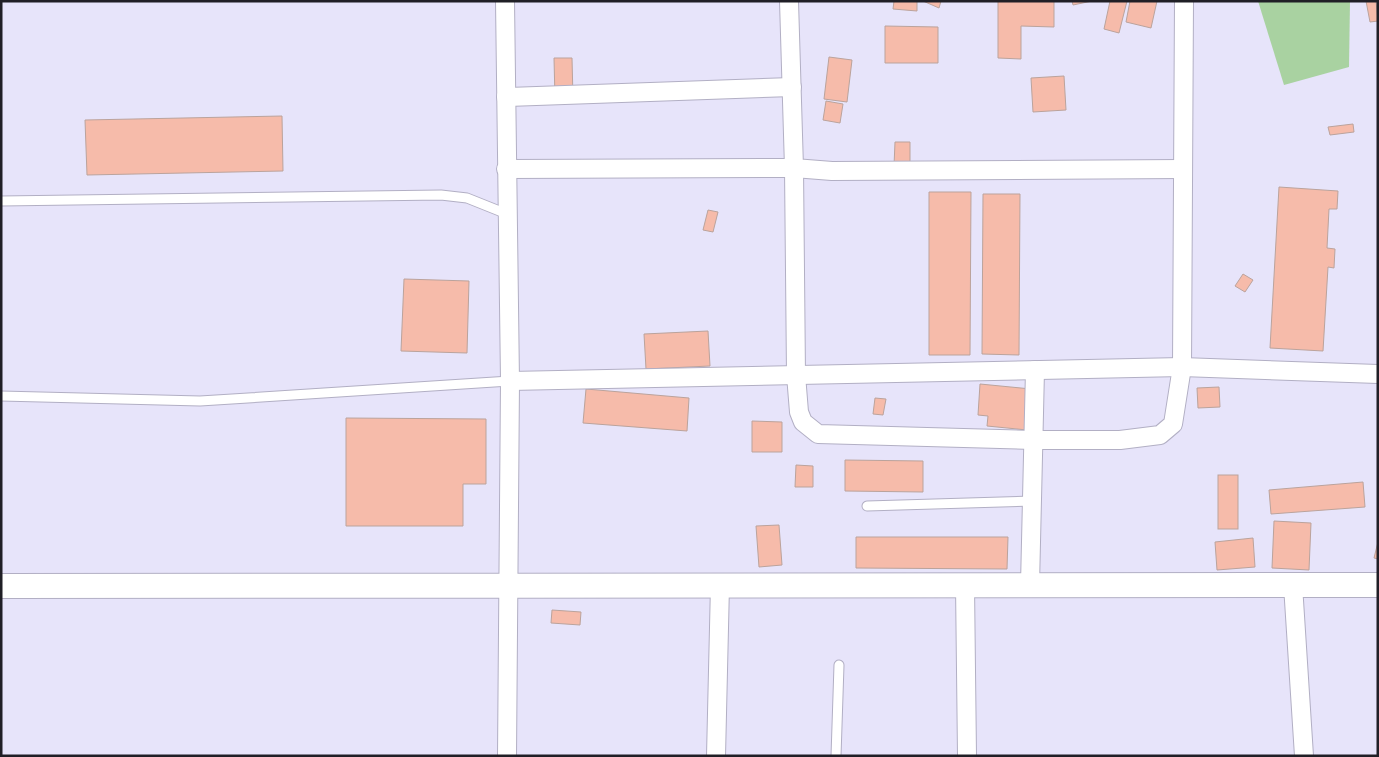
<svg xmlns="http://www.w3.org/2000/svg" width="1379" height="757" viewBox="0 0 1379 757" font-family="'Public Sans',sans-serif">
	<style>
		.green { fill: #a9d2a1 }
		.building { fill: #f6bbaa; stroke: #bba39c }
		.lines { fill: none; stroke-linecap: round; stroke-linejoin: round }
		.lane-casing { stroke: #b2afc4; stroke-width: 11 }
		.street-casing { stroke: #b2afc4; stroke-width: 20 }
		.secondary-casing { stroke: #b2afc4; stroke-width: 26 }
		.lane { stroke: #fff; stroke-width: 9 }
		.street { stroke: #fff; stroke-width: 18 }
		.secondary { stroke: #fff; stroke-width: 24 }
	</style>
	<rect width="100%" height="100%" fill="#e7e4fa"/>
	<path class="green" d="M1258 1H1350L1349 67 1284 85Z"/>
	<g class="building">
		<path d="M894 1H917V11L893 9Z"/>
		<path d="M923 1H941L939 8Z"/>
		<path d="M998 1H1054V27L1021 26V59L998 58Z"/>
		<path d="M1072 1H1092L1073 5Z"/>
		<path d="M1110 1H1127L1119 33 1104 29Z"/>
		<path d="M1130 1H1157L1151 28 1126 22Z"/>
		<path d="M1366 1H1376L1378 21 1370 22Z"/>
		<path d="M885 26 938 27V63H885Z"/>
		<path d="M829 57 852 60 847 102 824 99Z"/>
		<path d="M554 58H572L573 99H555Z"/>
		<path d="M1064 76 1066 110 1033 112 1031 78Z"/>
		<path d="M826 101 843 104 840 123 823 120Z"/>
		<path d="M282 116 283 171 87 175 85 120Z"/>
		<path d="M1353 124 1354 132 1330 135 1328 127Z"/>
		<path d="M895 142H910V166H894Z"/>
		<path d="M1279 187 1338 191 1337 209H1329L1327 248 1335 249 1334 268 1328 267 1323 351 1270 348Z"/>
		<path d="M929 192H971L970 355H929Z"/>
		<path d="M983 194H1020L1019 355 982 354Z"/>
		<path d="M708 210 718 212 713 232 703 230Z"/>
		<path d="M1243 274 1253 280 1245 292 1235 286Z"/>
		<path d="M404 279 469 281 467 353 401 351Z"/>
		<path d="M708 331 710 366 646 369 644 334Z"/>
		<path d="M980 384 1031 389 1027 430 987 426 988 416 978 415Z"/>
		<path d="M1219 387 1220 407 1198 408 1197 388Z"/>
		<path d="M586 389 689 398 687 431 583 423Z"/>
		<path d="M875 398 886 399 883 415 873 414Z"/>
		<path d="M346 418 486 419V484H463V526H346Z"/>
		<path d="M752 421 782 422V452H752Z"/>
		<path d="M845 460 923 461V492L845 491Z"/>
		<path d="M796 465 813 466V487H795Z"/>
		<rect x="1218" y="475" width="20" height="54"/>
		<path d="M1363 482 1365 507 1271 514 1269 490Z"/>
		<path d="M1274 521 1311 523 1309 570 1272 568Z"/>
		<path d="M779 525 782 565 759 567 756 526Z"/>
		<path d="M856 537H1008L1007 569 856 568Z"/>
		<path d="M1253 538 1255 567 1217 570 1215 542Z"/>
		<path d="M1378 542V559L1374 558Z"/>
		<path d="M552 610 581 612 580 625 551 623Z"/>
	</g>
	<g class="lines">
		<defs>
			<g id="lane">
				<path d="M1 201 441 195 467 198 507 214"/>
				<path d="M1 396 200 401 510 381"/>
				<path d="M867 506 1032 501"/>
				<path d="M836 756 839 665"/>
			</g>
			<g id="street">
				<path d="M505 1 510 381 507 756"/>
				<path d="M789 1 794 168 832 171 1183 169"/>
				<path d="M506 97 792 87"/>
				<path d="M506 169 794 168 796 375 799 412 803 422 818 434 1033 440H1120L1160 435 1173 424 1182 367 1184 1"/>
				<path d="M510 381 1182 367 1378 374"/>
				<path d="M965 585 967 756"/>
				<path d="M1030 585 1035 370"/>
				<path d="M1293 585 1304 756"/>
				<path d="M716 756 720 585"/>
			</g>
			<path id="secondary" d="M1 586 1378 585"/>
		</defs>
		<use href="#lane" class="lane-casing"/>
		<use href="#street" class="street-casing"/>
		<use href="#secondary" class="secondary-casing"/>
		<use href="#lane" class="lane"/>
		<use href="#street" class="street"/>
		<use href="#secondary" class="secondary"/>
	</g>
	<rect width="1379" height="757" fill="none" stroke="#201f26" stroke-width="5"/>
</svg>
